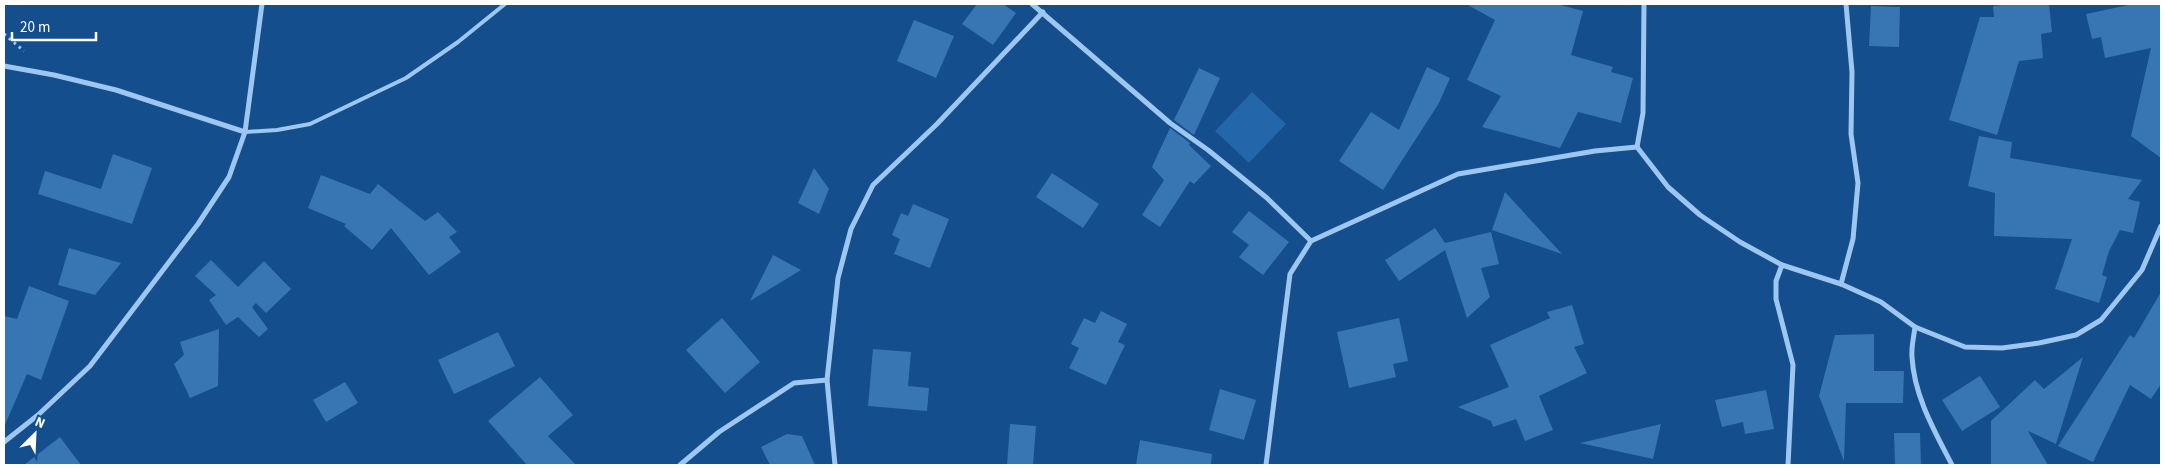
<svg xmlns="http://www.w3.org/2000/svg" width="2165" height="469" viewBox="0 0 2165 469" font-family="'Source Sans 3',sans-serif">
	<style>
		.green { fill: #2366a9 }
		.building { fill: #3875b3 }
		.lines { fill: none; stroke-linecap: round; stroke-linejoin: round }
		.path { stroke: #9dc7f0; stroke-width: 3; stroke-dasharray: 2.5 4; stroke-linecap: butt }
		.service { stroke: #9dc7f0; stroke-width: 4 }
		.minor { stroke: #9dc7f0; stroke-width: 5 }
	</style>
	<rect width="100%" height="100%" fill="#144e8c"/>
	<path class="green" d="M1252 92 1286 124 1249 163 1215 131Z"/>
	<g class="building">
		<path d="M977 4H1003L1016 13 993 45 962 24Z"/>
		<path d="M1466 4H1557L1583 11 1571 55 1613 67 1611 72 1633 78 1621 123 1578 112 1560 148 1482 127 1501 96 1467 80 1495 20Z"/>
		<path d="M2012 4H2049L2052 32 2041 34 2043 58 2019 61 1997 135 1949 120 1980 17H1994L1993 6Z"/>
		<path d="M2133 4H2161V158L2131 136 2151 48 2105 58 2101 37 2092 39 2086 14Z"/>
		<path d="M1871 6 1900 7 1899 47 1869 46Z"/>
		<path d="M914 20 954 36 936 78 897 61Z"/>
		<path d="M1427 67 1450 78 1439 103 1383 190 1339 161 1371 112 1399 130Z"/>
		<path d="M1199 68 1220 78 1194 135 1174 120Z"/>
		<path d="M1170 128 1190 143 1189 145 1211 166 1194 184 1190 181 1160 227 1142 215 1164 180 1152 167Z"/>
		<path d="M1979 136 2012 142 2010 158 2142 180 2128 199 2140 202 2133 233 2120 230 2109 251 2102 275 2107 277 2099 303 2055 289 2072 239 1994 236 1995 193 1968 186Z"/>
		<path d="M113 154 152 168 132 224 38 194 45 171 101 189Z"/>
		<path d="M814 168 829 189 819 214 798 203Z"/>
		<path d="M1052 173 1099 204 1083 228 1036 197Z"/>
		<path d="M321 175 370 194 378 184 425 221 438 212 457 232 449 237 461 252 429 275 391 228 372 250 344 226 346 224 308 208Z"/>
		<path d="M1505 192 1562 254 1492 230Z"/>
		<path d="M913 204 949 219 930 268 894 254 900 239 892 235 901 213 908 216Z"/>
		<path d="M1249 211 1289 242 1263 275 1239 257 1249 245 1232 232Z"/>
		<path d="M1435 228 1445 243 1491 232 1499 264 1481 268 1490 297 1467 318 1445 250 1399 281 1385 260Z"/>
		<path d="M69 248 121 263 95 295 58 285Z"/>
		<path d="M773 255 801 270 750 301Z"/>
		<path d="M211 260 238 287 264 261 291 289 266 313 256 303 252 307 268 329 259 337 238 317 226 325 209 300 216 295 195 276Z"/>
		<path d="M29 286 69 301 41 380 27 374 4 427V316L17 319Z"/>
		<path d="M2161 292V384L2151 399 2130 385 2093 462 2058 446 2130 335 2134 338Z"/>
		<path d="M1572 305 1584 344 1574 347 1587 373 1539 396 1553 430 1525 441 1516 419 1493 427 1491 421 1458 407 1509 387 1490 345 1550 318 1547 312Z"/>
		<path d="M1101 311 1127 324 1118 342 1125 345 1106 385 1069 368 1079 348 1071 344 1084 318 1095 323Z"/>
		<path d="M722 318 760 362 725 393 686 350Z"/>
		<path d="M1399 318 1408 361 1393 364 1396 377 1349 388 1337 332Z"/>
		<path d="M219 329 218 386 190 398 174 364 184 355 180 342Z"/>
		<path d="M498 332 515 366 454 394 438 360Z"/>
		<path d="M1874 334V371H1904L1903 403H1846L1844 461 1819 396 1835 335Z"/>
		<path d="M873 349 911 352 908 386 929 388 927 411 868 406Z"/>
		<path d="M2083 357 2056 444 2028 431 2048 465H1991V421L2035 380 2044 389Z"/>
		<path d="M1980 376 2000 407 1962 431 1942 400Z"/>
		<path d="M540 377 573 415 548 436 576 465H527L488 421Z"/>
		<path d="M345 382 358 403 326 422 313 400Z"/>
		<path d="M1220 389 1256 400 1244 440 1209 430Z"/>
		<path d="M1766 390 1774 429 1745 434 1743 422 1722 427 1715 400Z"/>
		<path d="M1010 424 1036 426 1033 465H1007Z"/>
		<path d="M1661 424 1653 459 1580 443Z"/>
		<path d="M1894 433H1920L1921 465H1895Z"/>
		<path d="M787 434 802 436 815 465H770L761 447Z"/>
		<path d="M60 437 81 465H24Z"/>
		<path d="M1140 440 1212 454 1211 465H1136Z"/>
	</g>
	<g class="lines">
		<path class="path" d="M4 34 24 51"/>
		<path class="service" d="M245 132 277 130 310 124 406 78 458 42 505 4"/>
		<g class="minor">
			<path d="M1032 4 1170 123 1208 150 1267 198 1311 241"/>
			<path d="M4 66 54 75 116 90 245 132"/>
			<path d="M1637 147 1643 113 1644 4"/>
			<path d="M1782 265 1776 281V299L1793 365 1788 465"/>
			<path d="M1841 284 1853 239 1858 183 1851 134 1852 72 1846 4"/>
			<path d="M1915 327C1914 336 1911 347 1912 357 1914 396 1935 432 1952 465"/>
			<path d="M4 442 38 415 90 366 198 224 229 177 245 132 262 4"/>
			<path d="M680 465 719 432 794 383 827 380"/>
			<path d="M835 465 827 380 838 278 851 229 873 185 937 124 1043 12"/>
			<path d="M1266 465 1290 274 1311 241 1458 174 1595 151 1637 147 1668 187 1700 215 1740 242 1782 265 1841 284 1881 302 1915 327 1965 347 2002 348 2039 343 2076 335 2101 320 2142 270 2161 226"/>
		</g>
	</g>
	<rect width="2165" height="469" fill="none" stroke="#ffffff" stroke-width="10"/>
	<g transform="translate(35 434) rotate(24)" stroke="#144e8c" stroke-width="4" paint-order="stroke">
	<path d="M0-4L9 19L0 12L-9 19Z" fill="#ffffff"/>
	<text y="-8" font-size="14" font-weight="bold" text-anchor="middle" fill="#ffffff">N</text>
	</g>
	<path d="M12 32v8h84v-8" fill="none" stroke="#ffffff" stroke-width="2.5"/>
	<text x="20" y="32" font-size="15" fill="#ffffff" stroke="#144e8c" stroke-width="4" paint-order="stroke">20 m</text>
</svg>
